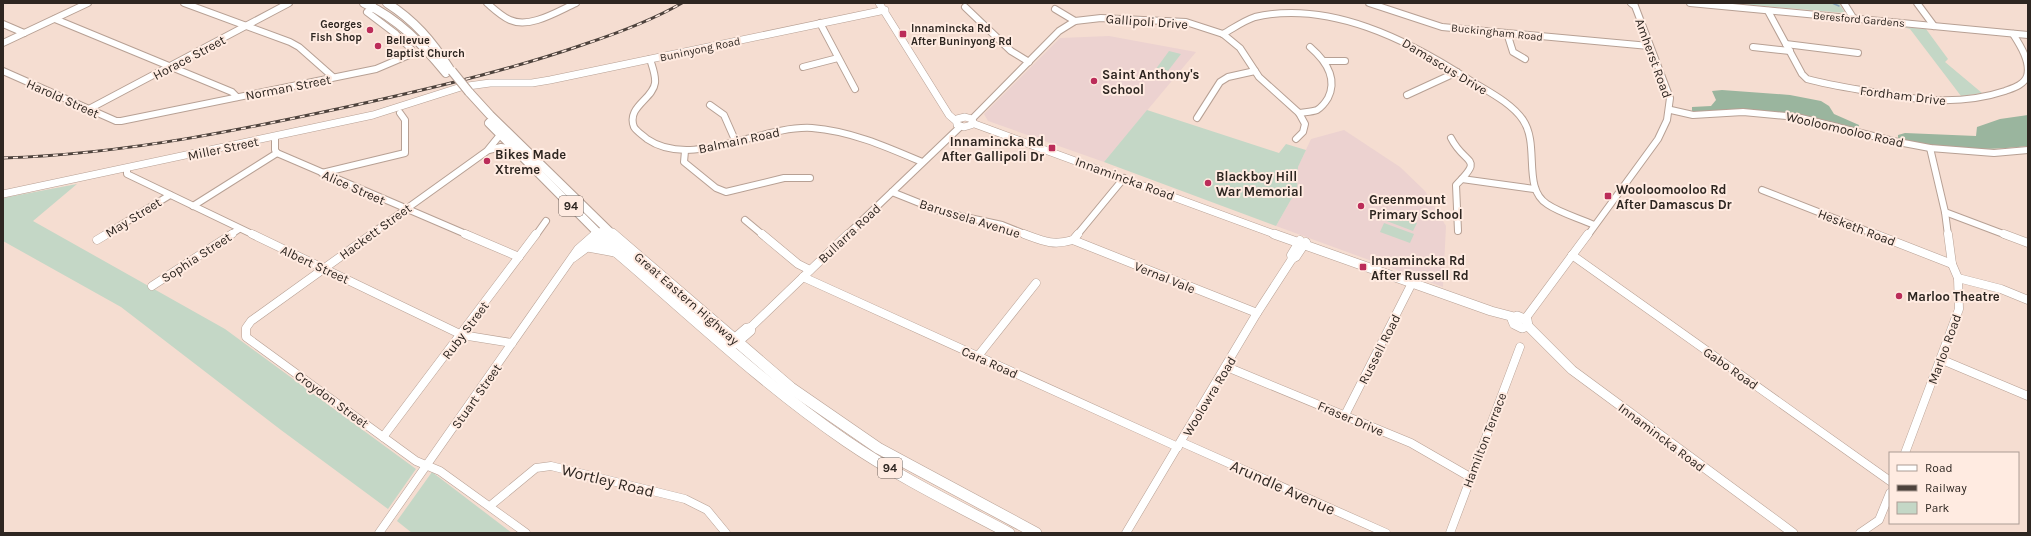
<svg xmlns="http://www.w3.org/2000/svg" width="2031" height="536" viewBox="0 0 2031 536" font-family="Karla,sans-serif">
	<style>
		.education { fill: #ecd2d0 }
		.green { fill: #c4d7c6 }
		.forest { fill: #9ab59e }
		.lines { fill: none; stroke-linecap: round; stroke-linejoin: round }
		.stream { stroke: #8ca5bd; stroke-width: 1.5 }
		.minor-far1-casing { stroke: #b7a094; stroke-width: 8 }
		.minor-casing { stroke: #b7a094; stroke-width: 9 }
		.major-far1-casing { stroke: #b7a094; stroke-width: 8 }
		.major-casing { stroke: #b7a094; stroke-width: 10 }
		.highway-far1-casing { stroke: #b7a094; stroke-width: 10 }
		.highway-casing { stroke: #b7a094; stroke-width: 12 }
		.minor-far1 { stroke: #fff; stroke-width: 6 }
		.minor { stroke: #fff; stroke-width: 8 }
		.major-far1 { stroke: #fff; stroke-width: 7 }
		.major { stroke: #fff; stroke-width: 9 }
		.highway-far1 { stroke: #fff; stroke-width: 8 }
		.highway { stroke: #fff; stroke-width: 11 }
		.rail-casing { stroke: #4d423c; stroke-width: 3 }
		.rail { stroke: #ffebe1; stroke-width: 1.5; stroke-dasharray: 5; stroke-linecap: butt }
		.highway-bridge-casing { stroke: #b7a094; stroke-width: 10; stroke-linecap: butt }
		.highway-bridge { stroke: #fff; stroke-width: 8 }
		.poi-dot { fill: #bb2c59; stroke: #ffebe1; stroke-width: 1.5 }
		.labels { text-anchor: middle; stroke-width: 4; stroke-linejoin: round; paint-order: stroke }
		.far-street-label { font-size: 11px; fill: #2e2621; stroke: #ffebe1 }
		.far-poi-label { font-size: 11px; font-weight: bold; fill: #2e2621; stroke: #ffebe1; text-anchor: start }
		.shield { fill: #ffebe1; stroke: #6d615b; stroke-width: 1 }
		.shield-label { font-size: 12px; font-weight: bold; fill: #2e2621 }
		.street-label { font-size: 13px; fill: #2e2621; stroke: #ffebe1 }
		.poi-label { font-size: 13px; font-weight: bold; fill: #2e2621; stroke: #ffebe1; text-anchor: start }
		.near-street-label { font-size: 16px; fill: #2e2621; stroke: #ffebe1 }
	</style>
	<rect width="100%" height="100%" fill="#f5ddd1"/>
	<g class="education">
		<path d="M1109 36 1196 52 1104 162 988 121 984 114 1060 38Z"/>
		<path d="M1344 130 1400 167 1425 191 1446 226 1443 287 1276 226 1297 189 1298 167 1311 139Z"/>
	</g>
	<g class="green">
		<path d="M1728 3H1839L1845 13Z"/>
		<path d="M1903 27 1926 29 1948 59 1945 62 1982 93 1961 96 1910 29Z"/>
		<path d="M1169 51 1181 54 1161 80 1150 77Z"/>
		<path d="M1147 110 1279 153 1286 144 1306 150 1298 167 1297 189 1276 226 1104 162Z"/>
		<path d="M77 184 33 221 225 329 416 469 388 509 281 430 121 307 3 241V198Z"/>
		<path d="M1388 213 1417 223 1413 231 1384 220Z"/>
		<path d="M1384 223 1414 234 1410 243 1380 232Z"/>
		<path d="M432 472 512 533H412L397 521Z"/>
	</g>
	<g class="forest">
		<path d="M1722 90 1790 95 1821 101 1829 106 1834 114 1859 125 1858 130C1802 113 1760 109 1702 113L1692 111V107L1711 106 1716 100 1712 91Z"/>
		<path d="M2028 115V146C1984 151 1942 150 1898 139V135L1905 133 1976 136 1977 127 2000 119Z"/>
	</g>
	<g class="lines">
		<path class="stream" d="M1832 3 1839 6"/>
		<defs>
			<g id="minor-far1">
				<path d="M184 3 290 42 299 47 333 77"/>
				<path d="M487 3C494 9 501 16 510 20 530 29 558 11 576 3"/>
				<path d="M1369 3 1442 27 1649 46"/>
				<path d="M1690 3 2028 35"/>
				<path d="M1844 3 1854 19"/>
				<path d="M1917 3 1934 26"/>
				<path d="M965 7 1011 51 1029 62"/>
				<path d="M1055 9 1075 21"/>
				<path d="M1768 11 1802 74 1807 79C1825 84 1843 87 1861 90 1909 99 1957 107 2005 91 2013 88 2024 85 2027 76 2031 62 2020 45 2013 34"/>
				<path d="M55 19 232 92 237 97"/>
				<path d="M820 23 855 89"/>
				<path d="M3 24 24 33"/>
				<path d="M1507 33 1513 52 1525 59"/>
				<path d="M1223 34C1234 28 1243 21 1255 17 1329 0 1408 40 1468 79 1485 90 1511 102 1523 120 1540 145 1522 188 1547 204 1560 213 1579 218 1594 225"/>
				<path d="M3 43 88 3"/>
				<path d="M1786 44 1858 53"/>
				<path d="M1753 47 1790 51"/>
				<path d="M650 59C652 66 656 75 655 83 653 99 626 107 634 127 637 132 643 135 647 139 692 170 761 125 812 128 851 131 887 147 922 162"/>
				<path d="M1325 61H1345"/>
				<path d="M803 67 838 58"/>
				<path d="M3 71 116 121H121L376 69 409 55 412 52 411 49 396 34 367 12 374 7"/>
				<path d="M1407 95 1457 72"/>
				<path d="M710 105 724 115 735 140"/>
				<path d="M89 109 289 3"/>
				<path d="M1671 110 1693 115 1743 112 1797 117 1893 141 1930 148 1994 153 2028 150"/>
				<path d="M1299 113C1305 112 1312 112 1317 110 1322 107 1325 103 1328 98 1338 78 1325 60 1310 47"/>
				<path d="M1197 118 1220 82 1228 77 1255 71"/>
				<path d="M972 119 1059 31 1075 21 1101 18 1186 22 1223 34 1240 48 1259 77 1299 113 1305 124 1303 132 1296 139"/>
				<path d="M275 137V150L277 153"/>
				<path d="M1451 138C1465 166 1485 156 1456 185L1458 231"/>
				<path d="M1930 148 1945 212 1948 235"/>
				<path d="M489 150 501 147 514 149"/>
				<path d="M685 151 684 162 716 188 726 192 784 178H810"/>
				<path d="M277 153 468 235"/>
				<path d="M127 169V174L254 235"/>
				<path d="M322 173 405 153V120L400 113"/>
				<path d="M1462 179 1534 189"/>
				<path d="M1762 190 1877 235"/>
				<path d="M892 192 942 212 1002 225 1027 235"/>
				<path d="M193 206 277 153"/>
				<path d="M1945 212 2006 235"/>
				<path d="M745 220 763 235"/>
				<path d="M105 235 170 195"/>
				<path d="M230 235 239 229"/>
				<path d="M370 235 487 151 500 135"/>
				<path d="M536 235 546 221"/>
				<path d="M594 235 601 231"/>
				<path d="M847 235 961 126"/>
				<path d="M1077 235 1124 178"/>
				<path d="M1588 235 1658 139 1667 120 1670 98 1635 6 1631 3"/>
			</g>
			<g id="minor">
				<path d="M252 234 462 335 512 343"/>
				<path d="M372 234 251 321 246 328V337L416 461 440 471 526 533"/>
				<path d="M465 234 519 257"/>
				<path d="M762 234 798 264 810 270"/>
				<path d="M1024 234C1043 241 1053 246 1073 240"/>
				<path d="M1875 234 1952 264"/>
				<path d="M2004 234 2028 243"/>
				<path d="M97 240 107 234"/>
				<path d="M1073 240 1257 313"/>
				<path d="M1073 240 1078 234"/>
				<path d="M1572 255 1890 481"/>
				<path d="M573 258 604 235"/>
				<path d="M1292 259 1291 255 1300 240"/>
				<path d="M803 277 1178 447"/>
				<path d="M1958 278 2001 289 2028 300"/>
				<path d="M152 286 232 234"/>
				<path d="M1525 319 1588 234"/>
				<path d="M731 341 746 328 751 327 848 234"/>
				<path d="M736 344 751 331V327"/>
				<path d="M978 356 1036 283"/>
				<path d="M1940 359 2028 396"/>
				<path d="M1227 367 1411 443 1470 477"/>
				<path d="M1345 415 1412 283"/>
				<path d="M383 437 536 234"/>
				<path d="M1181 442 1386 533"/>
				<path d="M1905 453 1959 309 1958 278 1952 264 1948 234"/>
				<path d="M490 506 536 468 551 466 685 499 707 510 726 533"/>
				<path d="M379 533 578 249 595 234"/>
				<path d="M1126 533 1257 313 1292 259 1296 257 1306 242"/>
				<path d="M1450 533 1520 347"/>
				<path d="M1860 533 1879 520 1890 493"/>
			</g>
			<g id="major-far1">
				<path d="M879 3 949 115 956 121"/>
				<path d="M965 117 972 119 973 122 971 125 964 127 957 125V119Z"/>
				<path d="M972 123 1277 235"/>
				<path d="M3 194 373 115 461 87 490 83H532L550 80 885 10"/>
			</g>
			<g id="major">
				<path d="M1274 234 1491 311 1514 317"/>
				<path d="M1517 316 1527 320 1528 326 1522 328 1514 324 1512 319Z"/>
				<path d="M1528 326 1572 370 1793 533"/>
			</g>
			<g id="highway-far1">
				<path d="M364 3C399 19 422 44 446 73"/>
				<path d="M387 3C414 20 432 41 449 68"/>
				<path d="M469 92 490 115 613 235"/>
				<path d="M489 123 600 235"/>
			</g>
			<g id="highway">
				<path d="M599 234 617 252C692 316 764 385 846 441 897 476 954 504 1009 533"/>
				<path d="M612 234 791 388 878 448 1036 533"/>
				<path d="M588 246 615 251"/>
			</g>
		</defs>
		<use href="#minor-far1" class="minor-far1-casing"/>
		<use href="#minor" class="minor-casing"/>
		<use href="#major-far1" class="major-far1-casing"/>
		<use href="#major" class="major-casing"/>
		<use href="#highway-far1" class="highway-far1-casing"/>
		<use href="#highway" class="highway-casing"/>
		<use href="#minor-far1" class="minor-far1"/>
		<use href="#minor" class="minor"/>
		<use href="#major-far1" class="major-far1"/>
		<use href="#major" class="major"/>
		<use href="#highway-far1" class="highway-far1"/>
		<use href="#highway" class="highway"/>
		<defs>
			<path id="rail" d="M3 158C129 154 251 128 374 101 445 85 516 68 585 44 618 33 651 21 682 3"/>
		</defs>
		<use href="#rail" class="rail-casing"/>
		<use href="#rail" class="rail"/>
		<defs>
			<path id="highway-bridge" d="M452 71 469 92"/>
		</defs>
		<use href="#highway-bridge" class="highway-bridge-casing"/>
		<use href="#highway-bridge" class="highway-bridge"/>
	</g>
	<g class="poi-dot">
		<circle cx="370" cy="30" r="4"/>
		<rect x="899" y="30" width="8" height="8" rx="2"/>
		<circle cx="378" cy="46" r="4"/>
		<circle cx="1094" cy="81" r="4"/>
		<rect x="1048" y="144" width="8" height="8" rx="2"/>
		<circle cx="487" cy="161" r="4"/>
		<circle cx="1208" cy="183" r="4"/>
		<rect x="1604" y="192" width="8" height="8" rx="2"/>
		<circle cx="1361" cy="206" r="4"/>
		<rect x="1359" y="263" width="8" height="8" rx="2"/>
		<circle cx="1899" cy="296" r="4"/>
	</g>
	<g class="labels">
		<g class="far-street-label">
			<text transform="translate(1859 19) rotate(5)" y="4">Beresford Gardens</text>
			<text transform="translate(1497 32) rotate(6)" y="4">Buckingham Road</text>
			<text transform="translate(700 49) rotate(-12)" y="4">Buninyong Road</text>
		</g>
		<g class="far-poi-label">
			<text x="362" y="28" text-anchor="end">Georges<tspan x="362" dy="13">Fish Shop</tspan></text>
			<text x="911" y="32">Innamincka Rd<tspan x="911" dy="13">After Buninyong Rd</tspan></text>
			<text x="386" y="44">Bellevue<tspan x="386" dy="13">Baptist Church</tspan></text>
		</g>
		<g class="shield">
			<rect x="559" y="196" width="24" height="20" rx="3"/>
			<rect x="878" y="458" width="24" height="20" rx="3"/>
		</g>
		<g class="shield-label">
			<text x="571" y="210">94</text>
			<text x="890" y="472">94</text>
		</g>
		<g class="street-label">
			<text transform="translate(1147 21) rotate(4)" y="5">Gallipoli Drive</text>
			<text transform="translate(189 57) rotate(-28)" y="5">Horace Street</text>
			<text transform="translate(1654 58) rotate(70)" y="5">Amherst Road</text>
			<text transform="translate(1445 66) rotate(31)" y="5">Damascus Drive</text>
			<text transform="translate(288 87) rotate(-11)" y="5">Norman Street</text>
			<text transform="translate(1903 95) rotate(7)" y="5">Fordham Drive</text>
			<text transform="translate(63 98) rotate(24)" y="5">Harold Street</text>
			<text transform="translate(1845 129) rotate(13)" y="5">Wooloomooloo Road</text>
			<text transform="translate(739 140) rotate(-12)" y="5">Balmain Road</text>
			<text transform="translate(223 148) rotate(-12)" y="5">Miller Street</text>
			<text transform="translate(1125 178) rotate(20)" y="5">Innamincka Road</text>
			<text transform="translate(354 187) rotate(24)" y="5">Alice Street</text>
			<text transform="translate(133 217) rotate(-32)" y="5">May Street</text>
			<text transform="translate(970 218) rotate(17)" y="5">Barussela Avenue</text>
			<text transform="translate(1857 227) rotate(21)" y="5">Hesketh Road</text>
			<text transform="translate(375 231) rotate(-36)" y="5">Hackett Street</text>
			<text transform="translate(849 233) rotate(-43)" y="5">Bullarra Road</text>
			<text transform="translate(196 257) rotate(-33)" y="5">Sophia Street</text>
			<text transform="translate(315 264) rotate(25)" y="5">Albert Street</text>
			<text transform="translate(1165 277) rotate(22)" y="5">Vernal Vale</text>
			<text transform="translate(687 298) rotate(41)" y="5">Great Eastern Highway</text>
			<text transform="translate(465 330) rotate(-53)" y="5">Ruby Street</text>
			<text transform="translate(1379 349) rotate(-63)" y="5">Russell Road</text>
			<text transform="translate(1944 349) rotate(-70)" y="5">Marloo Road</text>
			<text transform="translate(990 362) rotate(24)" y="5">Cara Road</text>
			<text transform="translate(1731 368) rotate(35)" y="5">Gabo Road</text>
			<text transform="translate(476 396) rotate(-55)" y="5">Stuart Street</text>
			<text transform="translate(1209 396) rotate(-59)" y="5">Woolowra Road</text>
			<text transform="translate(332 399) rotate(36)" y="5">Croydon Street</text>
			<text transform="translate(1351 418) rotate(23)" y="5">Fraser Drive</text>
			<text transform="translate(1662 437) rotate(37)" y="5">Innamincka Road</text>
			<text transform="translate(1484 440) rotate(-69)" y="5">Hamilton Terrace</text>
		</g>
		<g class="poi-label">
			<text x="1102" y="79">Saint Anthony's<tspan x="1102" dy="15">School</tspan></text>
			<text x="1044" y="146" text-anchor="end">Innamincka Rd<tspan x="1044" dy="15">After Gallipoli Dr</tspan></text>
			<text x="495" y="159">Bikes Made<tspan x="495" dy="15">Xtreme</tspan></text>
			<text x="1216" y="181">Blackboy Hill<tspan x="1216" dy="15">War Memorial</tspan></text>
			<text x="1616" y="194">Wooloomooloo Rd<tspan x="1616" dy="15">After Damascus Dr</tspan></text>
			<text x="1369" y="204">Greenmount<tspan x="1369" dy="15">Primary School</tspan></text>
			<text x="1371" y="265">Innamincka Rd<tspan x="1371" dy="15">After Russell Rd</tspan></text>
			<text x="1907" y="301">Marloo Theatre</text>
		</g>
		<g class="near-street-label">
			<text transform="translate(608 480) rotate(14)" y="6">Wortley Road</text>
			<text transform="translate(1283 487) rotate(24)" y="6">Arundle Avenue</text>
		</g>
	</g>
	<rect width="2031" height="536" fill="none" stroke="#2e2621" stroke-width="8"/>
	<rect x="1889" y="452" width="130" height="72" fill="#ffebe1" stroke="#ab9c94"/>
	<rect x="1897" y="465" width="20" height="6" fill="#ffffff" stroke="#ab9c94"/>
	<text x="1925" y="472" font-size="12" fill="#2e2621">Road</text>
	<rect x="1897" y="485" width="20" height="6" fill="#4d423c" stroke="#ab9c94"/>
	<text x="1925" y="492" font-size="12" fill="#2e2621">Railway</text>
	<rect x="1897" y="502" width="20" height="12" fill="#c4d7c6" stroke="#ab9c94"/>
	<text x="1925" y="512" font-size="12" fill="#2e2621">Park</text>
</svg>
